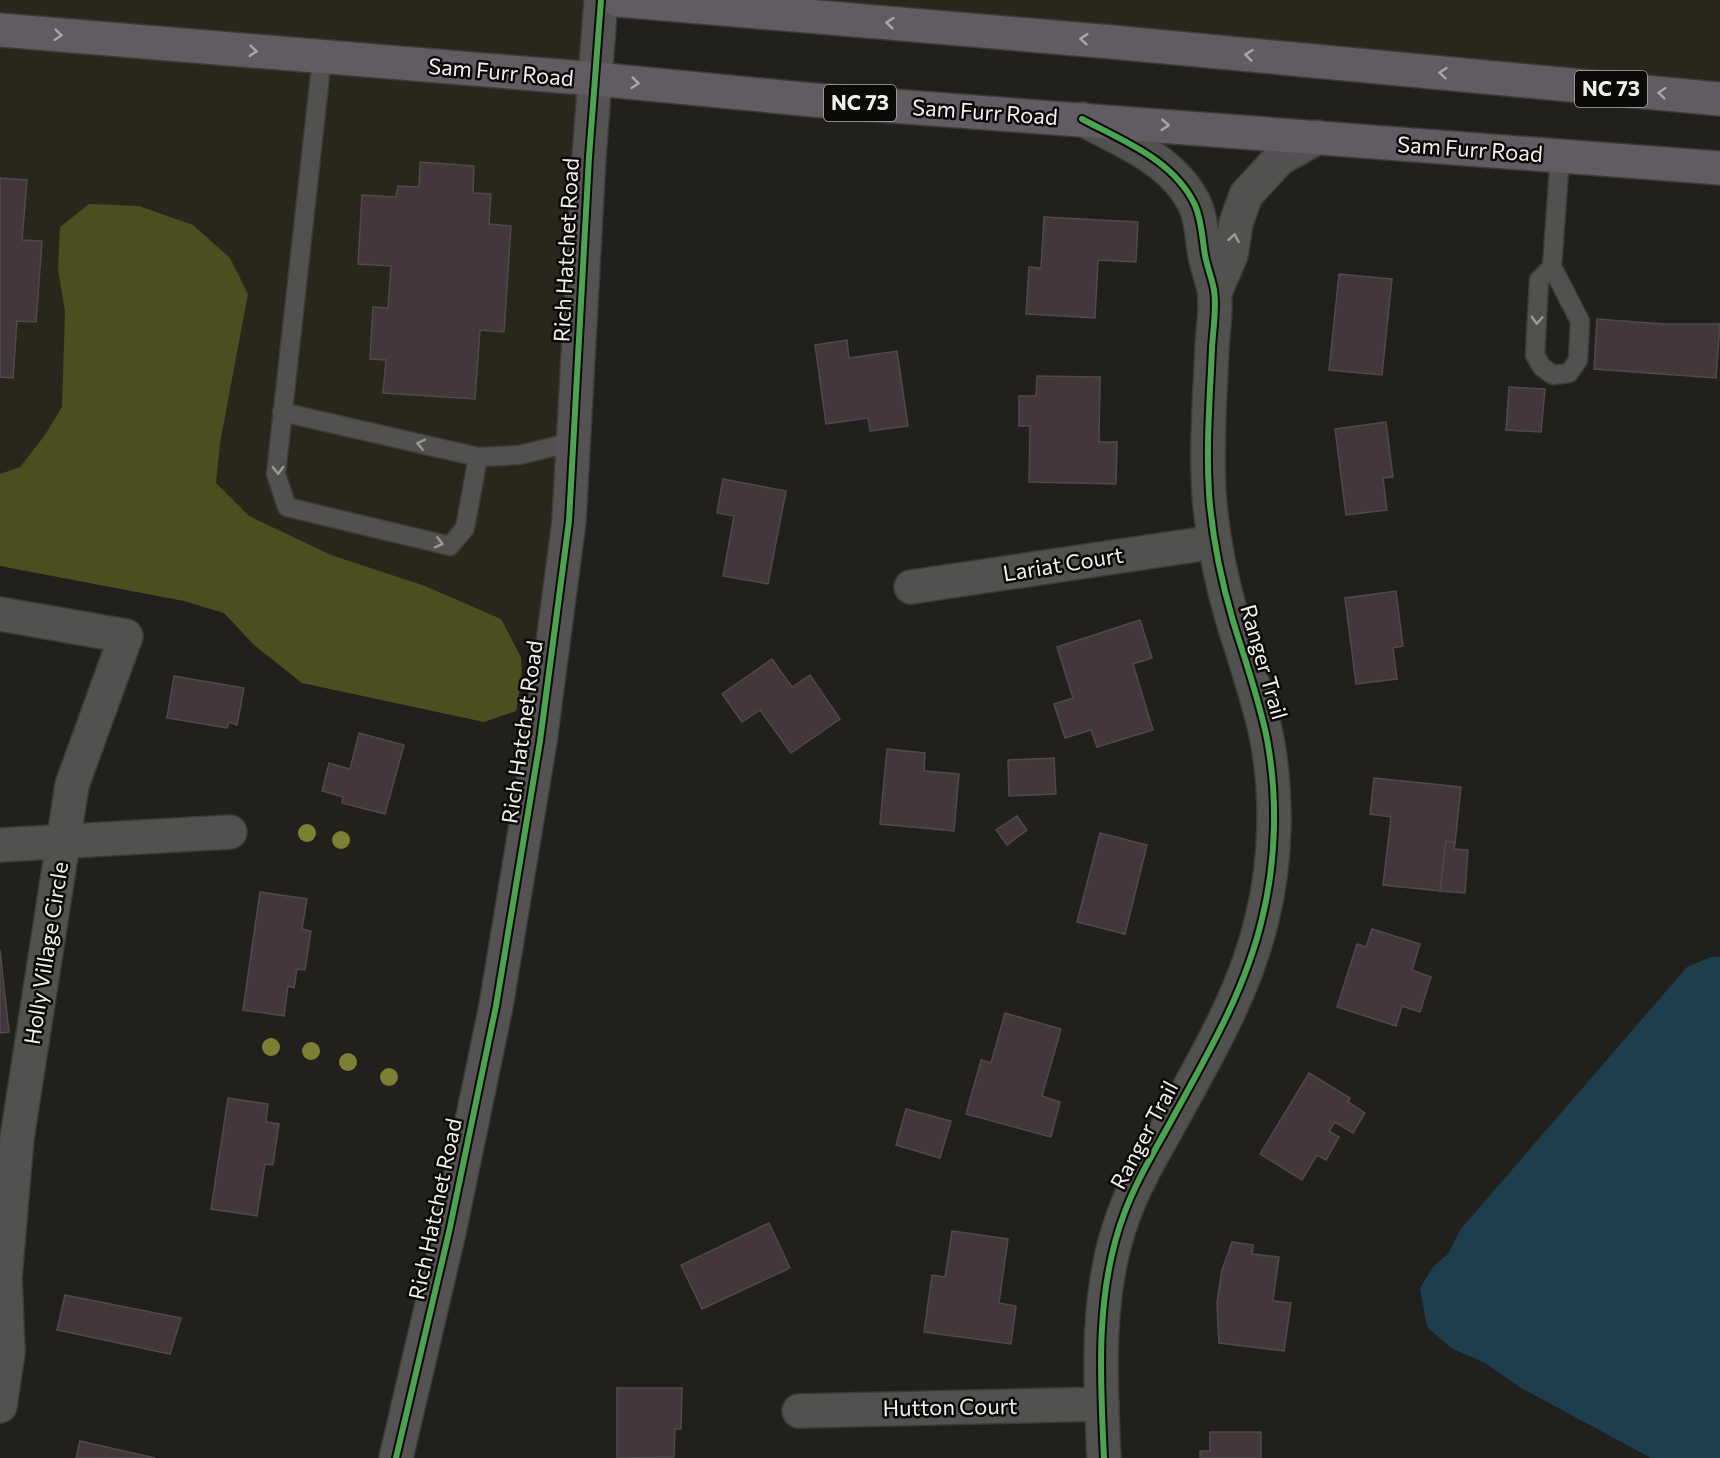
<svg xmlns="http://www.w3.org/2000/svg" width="1720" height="1458" viewBox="0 0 1720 1458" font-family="Commissioner,sans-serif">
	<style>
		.built { fill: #29261c }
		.forest { fill: #4b4f20 }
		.water { fill: #1d3e4d }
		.building { fill: #44363d; stroke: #4c4b4a; stroke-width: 1.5 }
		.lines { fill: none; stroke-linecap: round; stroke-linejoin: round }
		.lane-casing { stroke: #3c3b39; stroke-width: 21 }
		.street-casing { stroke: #3c3b39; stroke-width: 36 }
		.secondary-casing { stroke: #3c3b39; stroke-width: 36 }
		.primary-casing { stroke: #3c3b39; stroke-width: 36 }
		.lane { stroke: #51514f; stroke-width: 18 }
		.street { stroke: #51514f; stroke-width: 33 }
		.secondary { stroke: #545253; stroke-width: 33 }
		.primary { stroke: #605c61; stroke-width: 33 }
		.cycleway-casing { stroke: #0b0a08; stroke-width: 10 }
		.cycleway { stroke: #4ca352; stroke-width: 6 }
		.tree { fill: #7b8032 }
		.oneway { stroke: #a8a6a7 }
		.oneway2 { stroke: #999996 }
		.labels { text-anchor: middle; stroke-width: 5; stroke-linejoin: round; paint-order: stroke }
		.shield { fill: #0b0a08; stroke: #acaba8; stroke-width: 1.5 }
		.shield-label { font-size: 21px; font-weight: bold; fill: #f1f0ed }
		.street-label { font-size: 22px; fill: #f1f0ed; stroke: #0b0a08 }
	</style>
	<rect width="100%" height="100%" fill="#21201d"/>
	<g class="built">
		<path d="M0 0H601L552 657 165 506 0 482Z"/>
		<path d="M617 0H1720V97Z"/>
	</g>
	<path class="forest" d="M89 204 139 206 193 225 230 258 248 294 220 443 216 483 249 516 331 555 425 586 501 619 521 657 522 678 516 711 484 722 302 683 254 645 224 613 184 601 0 566V474L20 467 45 435 62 407 65 312 58 269 60 227Z"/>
	<path class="water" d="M1711 957H1720V1458H1651L1521 1388 1485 1363 1451 1348 1427 1327 1420 1288 1433 1267 1448 1254 1460 1230 1687 967Z"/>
	<g class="building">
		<path d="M420 162 474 166 473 193 491 194 489 224 511 226 504 332 480 330 475 399 383 393 386 360 370 359 373 307 388 308 391 266 358 264 362 195 396 197 398 186 419 187Z"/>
		<path d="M0 178 27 180 22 240 42 241 36 322 17 321 13 378 0 377Z"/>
		<path d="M1044 217 1138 222 1136 262 1098 260 1095 318 1026 314 1029 267 1041 268Z"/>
		<path d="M1339 274 1392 279 1382 375 1329 370Z"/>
		<path d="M1597 319 1664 324H1720L1716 378 1594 369Z"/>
		<path d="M847 340 849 358 897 351 908 426 870 431 868 418 826 424 815 345Z"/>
		<path d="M1037 376 1100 377 1099 442H1117L1116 484 1029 482 1030 426H1019V396H1036Z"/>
		<path d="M1509 387 1545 389 1541 432 1506 430Z"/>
		<path d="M1386 422 1393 477 1383 478 1387 510 1346 515 1335 429Z"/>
		<path d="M723 479 786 491 768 584 723 576 734 516 717 513Z"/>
		<path d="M1396 591 1403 646 1393 648 1397 679 1356 684 1345 598Z"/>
		<path d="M1140 620 1152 658 1133 664 1153 730 1097 747 1091 730 1065 738 1054 704 1073 698 1057 647Z"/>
		<path d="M772 659 792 687 810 675 840 719 791 753 760 710 742 722 722 694Z"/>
		<path d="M174 676 244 688 237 725 229 722 227 728 167 718Z"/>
		<path d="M359 733 404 745 385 814 342 803 343 797 322 791 329 763 350 769Z"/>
		<path d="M887 749 925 753 924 771 959 774 954 831 880 824Z"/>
		<path d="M1054 758 1056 794 1009 796 1008 760Z"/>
		<path d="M1374 778 1461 787 1455 843 1446 841 1440 891 1383 885 1391 817 1370 814Z"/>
		<path d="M1017 816 1027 830 1007 845 996 830Z"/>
		<path d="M1100 833 1147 845 1125 934 1077 922Z"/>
		<path d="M1446 841 1455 843 1454 849 1468 850 1465 893 1440 891Z"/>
		<path d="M260 892 307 899 302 929 311 931 305 970 297 969 294 988 288 986 284 1016 243 1010Z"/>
		<path d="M1372 929 1420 944 1412 970 1431 977 1420 1012 1402 1006 1396 1026 1337 1007 1357 944 1366 947Z"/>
		<path d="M0 950 9 1032 0 1033Z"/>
		<path d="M1005 1013 1061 1029 1042 1096 1060 1102 1051 1137 966 1114 981 1060 991 1063Z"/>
		<path d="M1309 1073 1350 1098 1348 1102 1365 1113 1353 1133 1335 1122 1329 1131 1339 1137 1326 1160 1317 1155 1302 1180 1260 1154Z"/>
		<path d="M228 1098 268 1104 266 1122 279 1124 273 1165 265 1164 257 1216 211 1209Z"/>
		<path d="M906 1109 951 1121 940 1158 896 1145Z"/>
		<path d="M769 1223 790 1268 702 1309 681 1265Z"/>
		<path d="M952 1231 1008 1239 999 1303 1016 1306 1011 1344 924 1332 932 1275 945 1277Z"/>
		<path d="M1232 1242 1253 1245 1252 1254 1279 1257 1273 1301 1291 1303 1284 1351 1219 1343 1217 1303 1222 1270Z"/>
		<path d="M65 1295 181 1318 170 1354 57 1330Z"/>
		<path d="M617 1388H682L681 1429H675L674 1457 617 1458Z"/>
		<path d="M1210 1432H1261V1458H1200V1451H1210Z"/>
		<path d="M80 1441 155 1458H76Z"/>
	</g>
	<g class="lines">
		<defs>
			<g id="lane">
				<path d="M322 57 276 474 287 507 450 546 465 528 478 457"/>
				<path d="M1552 267 1539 280 1535 355 1542 367 1553 375 1569 373 1578 360 1580 321 1552 267 1560 156"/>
				<path d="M282 412 478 457 519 455 573 442"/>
			</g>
			<g id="street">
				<path d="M1082 119C1123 141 1174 160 1195 205 1202 221 1202 238 1205 255 1207 267 1212 278 1214 290 1217 308 1213 329 1212 348 1210 396 1206 445 1209 493 1212 536 1221 580 1233 621 1245 660 1259 699 1267 739 1278 798 1276 862 1262 919 1244 995 1203 1062 1166 1130 1151 1157 1135 1184 1124 1214 1095 1291 1100 1377 1104 1458"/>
				<path d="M1215 292 1231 255 1236 223 1246 195 1279 159 1318 137"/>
				<path d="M911 587 1215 542"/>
				<path d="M0 614 126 636 72 785 17 1138 5 1277 8 1352 0 1406"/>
				<path d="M0 845 230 832"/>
				<path d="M799 1411 1102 1404"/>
			</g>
			<path id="secondary" d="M396 1458 449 1232 496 1006 540 741 569 521 589 157 601 0"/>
			<g id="primary">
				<path d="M618 0 1112 42 1720 99"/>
				<path d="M0 30 595 79 813 100 1720 168"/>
			</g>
		</defs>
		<use href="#lane" class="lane-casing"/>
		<use href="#street" class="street-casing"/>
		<use href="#secondary" class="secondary-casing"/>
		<use href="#primary" class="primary-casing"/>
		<use href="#lane" class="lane"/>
		<use href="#street" class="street"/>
		<use href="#secondary" class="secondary"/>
		<use href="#primary" class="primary"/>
		<defs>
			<g id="cycleway">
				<path d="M1082 119C1123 141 1174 160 1195 205 1202 221 1202 238 1205 255 1207 267 1212 278 1214 290 1217 308 1213 329 1212 348 1210 396 1206 445 1209 493 1212 536 1221 580 1233 621 1245 660 1259 699 1267 739 1278 798 1276 862 1262 919 1244 995 1203 1062 1166 1130 1151 1157 1135 1184 1124 1214 1095 1291 1100 1377 1104 1458"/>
				<path d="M396 1458 449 1232 496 1006 540 741 569 521 589 157 601 0"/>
			</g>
		</defs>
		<use href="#cycleway" class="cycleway-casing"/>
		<use href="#cycleway" class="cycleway"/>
	</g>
	<g class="tree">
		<circle cx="307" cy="833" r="9"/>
		<circle cx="341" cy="840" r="9"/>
		<circle cx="271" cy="1047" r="9"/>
		<circle cx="311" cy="1051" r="9"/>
		<circle cx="348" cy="1062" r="9"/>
		<circle cx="389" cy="1077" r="9"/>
	</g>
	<defs><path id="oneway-chevron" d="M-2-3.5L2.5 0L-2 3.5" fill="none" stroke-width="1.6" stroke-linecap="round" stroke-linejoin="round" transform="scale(1.5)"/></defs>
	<g class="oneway">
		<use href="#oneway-chevron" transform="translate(890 23) rotate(-175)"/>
		<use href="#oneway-chevron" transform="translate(58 35) rotate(5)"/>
		<use href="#oneway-chevron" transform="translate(1084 39) rotate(-175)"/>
		<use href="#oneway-chevron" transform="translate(253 51) rotate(5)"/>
		<use href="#oneway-chevron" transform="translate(1249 55) rotate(-174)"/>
		<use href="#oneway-chevron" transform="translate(1443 73) rotate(-175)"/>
		<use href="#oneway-chevron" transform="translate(635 83) rotate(6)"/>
		<use href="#oneway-chevron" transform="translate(1662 93) rotate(-175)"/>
		<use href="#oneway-chevron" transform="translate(1165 125) rotate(4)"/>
	</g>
	<g class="oneway2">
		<use href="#oneway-chevron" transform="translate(1234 238) rotate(-80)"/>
		<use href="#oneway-chevron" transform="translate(1537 320) rotate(93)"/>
		<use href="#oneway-chevron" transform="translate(421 444) rotate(-167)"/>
		<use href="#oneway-chevron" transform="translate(278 470) rotate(89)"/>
		<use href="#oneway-chevron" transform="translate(439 543) rotate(14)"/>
	</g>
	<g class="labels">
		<g class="shield">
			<rect x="1575" y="71" width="72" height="36" rx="4.5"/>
			<rect x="824" y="85" width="72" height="36" rx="4.5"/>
		</g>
		<g class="shield-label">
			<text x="1611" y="96">NC 73</text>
			<text x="860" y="110">NC 73</text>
		</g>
		<g class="street-label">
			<text transform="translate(501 72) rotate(5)" y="8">Sam Furr Road</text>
			<text transform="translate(985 112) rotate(4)" y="8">Sam Furr Road</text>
			<text transform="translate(1470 149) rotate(4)" y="8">Sam Furr Road</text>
			<text transform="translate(566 250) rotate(-87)" y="8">Rich Hatchet Road</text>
			<text transform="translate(1063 564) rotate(-9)" y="8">Lariat Court</text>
			<text transform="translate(1264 662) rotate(74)" y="8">Ranger Trail</text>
			<text transform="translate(522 732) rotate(-82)" y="8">Rich Hatchet Road</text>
			<text transform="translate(46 953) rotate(-81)" y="8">Holly Village Circle</text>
			<text transform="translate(1144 1135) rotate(-62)" y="8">Ranger Trail</text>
			<text transform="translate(435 1209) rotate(-78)" y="8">Rich Hatchet Road</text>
			<text transform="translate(950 1407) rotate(-1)" y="8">Hutton Court</text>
		</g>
	</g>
</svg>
